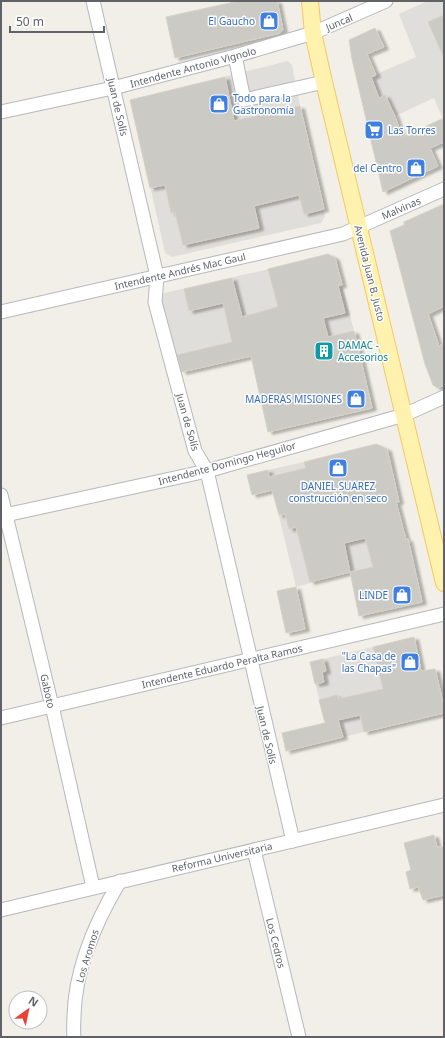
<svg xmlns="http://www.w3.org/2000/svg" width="445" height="1038" viewBox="0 0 445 1038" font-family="'Noto Sans',sans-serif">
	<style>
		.industrial { fill: #e0deda }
		.building { fill: #cccac5; stroke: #d6d1c6; fill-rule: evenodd; filter: url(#shadow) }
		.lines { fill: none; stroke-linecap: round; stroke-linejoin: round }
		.minor-casing { stroke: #b5b8bc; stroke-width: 15 }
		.major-casing { stroke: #f2c960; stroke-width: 18 }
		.minor { stroke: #fff; stroke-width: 13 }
		.major { stroke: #fff2af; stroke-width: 16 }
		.labels { text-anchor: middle; stroke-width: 3; stroke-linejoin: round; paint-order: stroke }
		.shop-label { font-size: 10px; fill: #366cbe; stroke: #fff; text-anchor: end }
		.street-label { font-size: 10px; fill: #5f6368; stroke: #fff }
		.culture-label { font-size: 10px; fill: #0d838f; stroke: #fff; text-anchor: start }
	</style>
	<defs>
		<filter id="shadow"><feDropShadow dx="4.5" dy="2.5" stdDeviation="1" flood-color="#0004"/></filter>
	</defs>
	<rect width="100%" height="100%" fill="#f1efe8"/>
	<g class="industrial">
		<path d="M428 1H444V122L434 98 395 116 385 95 364 105 358 82 416 57 399 14Z"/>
		<path d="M288 61 292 65 300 106 234 121 242 157 309 142 325 216 321 223 172 257 165 253 131 100Z"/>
		<path d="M335 258 354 331 179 373 160 300 164 293 308 260Z"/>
		<path d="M304 462 320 521 396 502 405 539H408L412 558 350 572 296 587 268 470Z"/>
		<path d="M373 647 383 689 355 695 364 732 286 751 282 733 325 723 310 662Z"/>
	</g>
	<g class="building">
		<path d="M239 1H277L283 30 280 33 175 58 166 17Z"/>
		<path d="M444 15V58L428 22Z"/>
		<path d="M375 28 384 47 367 54 376 75 371 77 379 98 385 95 395 116 402 137 444 118V142L430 148 438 166 383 192 352 59 349 40Z"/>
		<path d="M225 77 234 121 300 106 324 209 304 214 299 195 254 206 259 228 183 245 175 212 171 213 165 185 150 188 130 100Z"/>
		<path d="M444 204V306L428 314 439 346 444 344V385L438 388 433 385 425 364 390 231 404 225V222Z"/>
		<path d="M328 254 335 258 342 285 338 286 345 313 323 318 328 337 354 331 372 408 268 432 251 356 182 372 177 355 232 342 223 303 189 311 184 289 232 278 242 317 278 307 268 269Z"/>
		<path d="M376 444 387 449 399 502H396L406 540 408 539 422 602 359 616 350 572 310 582 296 527 289 529 285 514 279 515 272 490 252 495 247 475 268 470 269 477 306 468 304 462ZM365 538 373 567 350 572 344 543Z"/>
		<path d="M296 587 305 629 286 633 277 591Z"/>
		<path d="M414 637 421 671 435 669 444 707V713L364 732 360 715 338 720 343 737 286 751 282 733 325 723 319 700 337 695 338 699 383 689 373 647Z"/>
		<path d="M323 659 326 671 322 672 324 682 315 684 310 662Z"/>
		<path d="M434 835 437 847H444V895L423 900 418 887 410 889 406 872 411 870 404 843Z"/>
	</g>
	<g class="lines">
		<defs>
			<g id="minor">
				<path d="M93 1 157 276 155 302 195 451 207 471 293 841"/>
				<path d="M235 56 244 100 324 82"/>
				<path d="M1 112 113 88 235 56 313 33 386 1"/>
				<path d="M1 312 343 234 444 189"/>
				<path d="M1 495 52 706 93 887"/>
				<path d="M1 516 207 471 404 415 444 397"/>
				<path d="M1 718 444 614"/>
				<path d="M254 850 299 1037"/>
				<path d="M1 910 444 805"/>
				<path d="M74 1037C73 1030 74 1023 74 1016 75 968 96 921 120 881"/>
			</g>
			<path id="major" d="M310 1 313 33 324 82 444 583"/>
		</defs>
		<use href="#minor" class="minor-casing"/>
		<use href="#major" class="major-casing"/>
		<use href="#minor" class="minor"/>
		<use href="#major" class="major"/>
	</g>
	<defs>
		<symbol id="shop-square" viewBox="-11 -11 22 22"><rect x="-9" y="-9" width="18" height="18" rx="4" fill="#3f7fe0" stroke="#fff"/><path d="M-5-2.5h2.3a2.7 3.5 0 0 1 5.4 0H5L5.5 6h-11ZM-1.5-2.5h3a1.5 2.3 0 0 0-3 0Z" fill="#fff"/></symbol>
		<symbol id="supermarket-square" viewBox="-11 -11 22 22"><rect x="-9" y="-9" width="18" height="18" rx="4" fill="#3f7fe0" stroke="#fff"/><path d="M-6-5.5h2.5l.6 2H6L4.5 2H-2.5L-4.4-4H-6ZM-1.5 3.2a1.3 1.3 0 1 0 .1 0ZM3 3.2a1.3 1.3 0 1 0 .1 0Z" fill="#fff"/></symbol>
		<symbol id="building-square" viewBox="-11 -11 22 22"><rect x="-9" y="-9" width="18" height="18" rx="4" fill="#0f9aa8" stroke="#fff"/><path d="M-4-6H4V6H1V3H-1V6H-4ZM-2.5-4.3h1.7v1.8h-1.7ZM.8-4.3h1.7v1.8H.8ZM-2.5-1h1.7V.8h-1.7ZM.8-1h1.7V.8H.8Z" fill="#fff"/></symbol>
	</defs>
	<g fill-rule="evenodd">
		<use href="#shop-square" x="258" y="10" width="22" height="22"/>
		<use href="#shop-square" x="208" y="93" width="22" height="22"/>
		<use href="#supermarket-square" x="363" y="119" width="22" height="22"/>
		<use href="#shop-square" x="405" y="157" width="22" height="22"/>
		<use href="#building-square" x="313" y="340" width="22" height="22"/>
		<use href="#shop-square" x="345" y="388" width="22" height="22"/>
		<use href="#shop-square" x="327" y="457" width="22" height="22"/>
		<use href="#shop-square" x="391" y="584" width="22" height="22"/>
		<use href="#shop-square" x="399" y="651" width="22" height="22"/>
	</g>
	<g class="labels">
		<g class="shop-label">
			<text x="255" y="25">El Gaucho</text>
			<text x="233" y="102" text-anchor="start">Todo para la<tspan x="233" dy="12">Gastronomía</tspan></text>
			<text x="388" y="134" text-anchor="start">Las Torres</text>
			<text x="402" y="172">del Centro</text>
			<text x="342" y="403">MADERAS MISIONES</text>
			<text x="338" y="490" text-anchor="middle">DANIEL SUAREZ<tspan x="338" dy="12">construcción en seco</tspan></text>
			<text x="388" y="599">LINDE</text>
			<text x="396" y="660">"La Casa de<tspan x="396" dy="12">las Chapas"</tspan></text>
		</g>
		<g class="street-label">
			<text transform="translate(339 22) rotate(-23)" y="4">Juncal</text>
			<text transform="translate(193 67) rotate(-15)" y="4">Intendente Antonio Vignolo</text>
			<text transform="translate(118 107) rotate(77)" y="4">Juan de Solís</text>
			<text transform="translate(401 208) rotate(-24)" y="4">Malvinas</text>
			<text transform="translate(180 271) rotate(-13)" y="4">Intendente Andrés Mac Gaul</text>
			<text transform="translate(370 273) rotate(76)" y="4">Avenida Juan B. Justo</text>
			<text transform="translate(188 422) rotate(74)" y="4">Juan de Solís</text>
			<text transform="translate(227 463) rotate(-15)" y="4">Intendente Domingo Heguilor</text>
			<text transform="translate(222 666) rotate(-13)" y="4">Intendente Eduardo Peralta Ramos</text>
			<text transform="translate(48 691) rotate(77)" y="4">Gaboto</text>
			<text transform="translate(267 735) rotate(77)" y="4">Juan de Solís</text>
			<text transform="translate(222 857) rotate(-13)" y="4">Reforma Universitaria</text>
			<text transform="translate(276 943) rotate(76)" y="4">Los Cedros</text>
			<text transform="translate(87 956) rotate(-73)" y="4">Los Aromos</text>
		</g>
		<g class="culture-label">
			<text x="338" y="349">DAMAC -<tspan x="338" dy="12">Accesorios</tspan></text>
		</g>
	</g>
	<rect width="445" height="1038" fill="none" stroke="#5f6368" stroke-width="4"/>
	<g transform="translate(28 1010) rotate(33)"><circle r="19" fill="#ffffff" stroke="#bfc1c3"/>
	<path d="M0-3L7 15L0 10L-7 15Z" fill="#ea4335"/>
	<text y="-6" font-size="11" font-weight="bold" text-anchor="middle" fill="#5f6368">N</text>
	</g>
	<path d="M10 26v6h94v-6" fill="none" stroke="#5f6368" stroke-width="2"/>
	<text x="16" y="26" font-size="12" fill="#5f6368" stroke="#ffffff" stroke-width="3" paint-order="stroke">50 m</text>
</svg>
